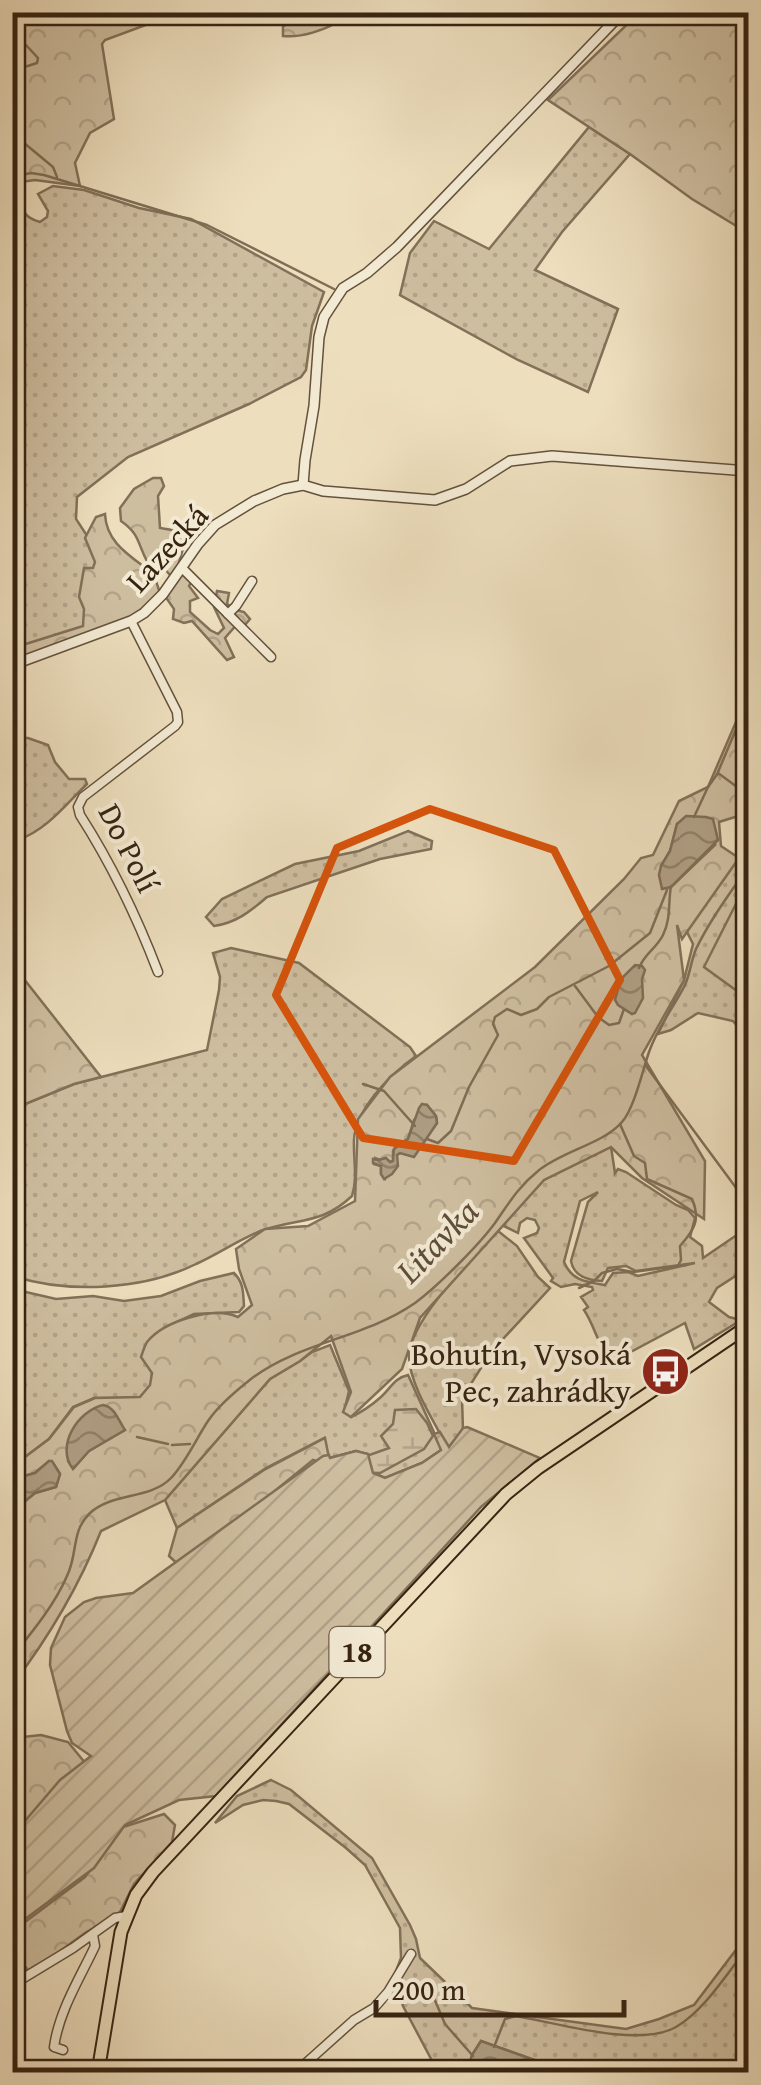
<svg xmlns="http://www.w3.org/2000/svg" width="761" height="2085" viewBox="0 0 761 2085" font-family="'Gentium Book Plus',serif">
	<style>
		.grass { fill: url(#grass-dots); stroke: #827058; stroke-width: 2.5; fill-rule: evenodd }
		.forest { fill: url(#forest-crowns); stroke: #827058; stroke-width: 2.5; fill-rule: evenodd }
		.wetland { fill: url(#wetland-marsh); stroke: #827058; stroke-width: 2.5 }
		.garden { fill: url(#garden-furrows); stroke: #827058; stroke-width: 2.5 }
		.pitch { fill: #cebea0; stroke: #827058; stroke-width: 2.5 }
		.water { fill: url(#water-waves); stroke: #7f6d55; stroke-width: 2.5 }
		.lines { fill: none; stroke-linecap: round; stroke-linejoin: round }
		.stream { stroke: #7f6d55; stroke-width: 2.5 }
		.minor-casing { stroke: #64523c; stroke-width: 11 }
		.tertiary-casing { stroke: #64523c; stroke-width: 12 }
		.primary-casing { stroke: #362311; stroke-width: 15 }
		.minor { stroke: #f3ead4; stroke-width: 8 }
		.tertiary { stroke: #f3ead4; stroke-width: 9 }
		.primary { stroke: #eddebd; stroke-width: 11 }
		.marked { fill: none; stroke: #d6540c; stroke-width: 8; stroke-linejoin: round }
		.labels { text-anchor: middle; stroke-width: 8; stroke-linejoin: round; paint-order: stroke }
		.shield { fill: #f3ead4; stroke: #6f5f4c; stroke-width: 2.5 }
		.shield-label { font-size: 30px; font-weight: bold; fill: #362311 }
		.street-label { font-size: 32px; fill: #362311; stroke: #f3ead4 }
		.poi-label { font-size: 32px; fill: #362311; stroke: #f3ead4; text-anchor: end }
		.water-label { font-size: 35px; font-style: italic; fill: #604e39; stroke: #f3ead4 }
	</style>
	<defs>
		<pattern id="grass-dots" width="8" height="8" patternUnits="userSpaceOnUse" patternTransform="scale(2.5)"><rect width="8" height="8" fill="#cebea0"/><path d="M2 2h.1M6 6h.1" fill="none" stroke="#b2a389" stroke-width="1.8" stroke-linecap="round"/></pattern>
		<pattern id="forest-crowns" width="20" height="18" patternUnits="userSpaceOnUse" patternTransform="scale(2.5)"><rect width="20" height="18" fill="#cebea0"/><path d="M2 6a3 3 0 1 1 6 0M12 15a3 3 0 1 1 6 0" fill="none" stroke="#b2a389"/></pattern>
		<pattern id="wetland-marsh" width="20" height="14" patternUnits="userSpaceOnUse" patternTransform="scale(2.5)"><rect width="20" height="14" fill="#cebea0"/><path d="M1 5h8M5 5V1M11 12h8M15 12V8" fill="none" stroke="#b2a389"/></pattern>
		<pattern id="garden-furrows" width="10" height="10" patternUnits="userSpaceOnUse" patternTransform="scale(2.5)"><rect width="10" height="10" fill="#cebea0"/><path d="M-1 1l2-2M0 10L10 0M9 11l2-2" fill="none" stroke="#b2a389"/></pattern>
		<pattern id="water-waves" width="16" height="10" patternUnits="userSpaceOnUse" patternTransform="scale(2.5)"><rect width="16" height="10" fill="#af9e83"/><path d="M0 5q4-4 8 0t8 0" fill="none" stroke="#8f806a"/></pattern>
	</defs>
	<rect width="100%" height="100%" fill="#eddebd"/>
	<filter id="stains"><feTurbulence type="fractalNoise" baseFrequency=".002" numOctaves="4"/><feColorMatrix values="0 0 0 0 .2 0 0 0 0 .09 0 0 0 0 .02 0 0 0 .5 -.17"/></filter>
	<radialGradient id="worn" r=".72"><stop offset=".6" stop-color="#630" stop-opacity="0"/><stop offset="1" stop-color="#630" stop-opacity=".3"/></radialGradient>
	<g class="grass">
		<path d="M589 127 630 154 562 232 535 270 618 309 588 392 518 360 400 295 410 253 434 221 489 249Z"/>
		<path d="M13 183 20 190C24 207 19 216 40 222L47 217 48 211 38 194 53 186 84 190 139 208 191 219 324 292 312 326 306 370 301 377 249 404 128 457 77 497 76 519 99 554 89 628 13 654Z"/>
		<path d="M19 738H28L48 745 55 762 69 779H85L87 784C65 805 48 829 18 840L13 836 12 740Z"/>
		<path d="M408 831 432 841 431 849 380 859 267 897C251 911 236 923 214 926L206 917 222 899 295 864 359 851Z"/>
		<path d="M748 847V1039L733 1021 698 1013 671 1030 658 1034 684 980 693 944 684 926 707 890Z"/>
		<path d="M231 948 299 963 410 1047 416 1056C391 1074 357 1107 354 1139 353 1159 358 1177 352 1196 322 1224 301 1218 266 1229 246 1235 217 1255 196 1264 143 1290 69 1294 13 1276V1109L74 1084 207 1050 219 990 220 977 213 953Z"/>
		<path d="M611 1147 615 1173 618 1169 626 1172 676 1205 688 1210 695 1218 690 1237 702 1246 703 1258 747 1228 748 1230 747 1265 737 1275 717 1288 709 1302 729 1317 741 1320 694 1349 685 1323 612 1362C598 1347 595 1326 584 1310L588 1307 581 1297 593 1290 592 1287 575 1284 561 1287 551 1281 553 1278 524 1238 537 1233 539 1228 535 1220 527 1218 520 1223 518 1233 504 1226 506 1220 544 1180ZM598 1192 588 1202 571 1261C574 1277 588 1280 602 1281L608 1268 626 1266 636 1271 695 1263 638 1276 628 1272 613 1273 605 1285C586 1282 572 1281 564 1262L580 1201Z"/>
		<path d="M498 1231 517 1246 538 1277 550 1288 491 1352 462 1398 463 1430 448 1448C435 1423 409 1384 409 1356 410 1320 474 1257 498 1231Z"/>
		<path d="M234 1273C244 1283 243 1293 244 1306L239 1312 194 1314 164 1328 152 1373 151 1385 139 1398H94L73 1407 49 1439 13 1466V1289L56 1299 93 1296 124 1301 161 1296 200 1281Z"/>
		<path d="M330 1345 349 1391 344 1412 351 1417C362 1412 372 1405 381 1397 391 1388 394 1378 408 1375L442 1450 422 1463 385 1478 373 1473 356 1451 329 1459 324 1438 266 1468 177 1528 165 1500 270 1379 300 1361 312 1352Z"/>
		<path d="M271 1780 291 1790 372 1858 410 1925 416 1939 420 1958 472 2008 626 2029 659 2019 694 2005 748 1934V2072H568L481 2041 472 2055 467 2072H438L403 2006 394 1976 401 1958 400 1928 365 1865 346 1848 289 1804 276 1801 263 1800 243 1805 215 1823 237 1796Z"/>
	</g>
	<g class="forest">
		<path d="M12 13H178L105 40 102 44 114 119 90 133 75 163 80 186 35 180 13 183Z"/>
		<path d="M343 13 340 21C324 30 302 38 283 36V26C303 18 322 12 343 13Z"/>
		<path d="M639 13H748V233L692 199 630 154 548 100Z"/>
		<path d="M153 478H161L164 486 158 496 160 528 172 530 186 538 178 566 194 577 189 586 198 598 190 601V612L210 630 218 634 224 628 214 607 217 591 229 593 227 604 236 610 244 612 250 619 244 626 239 622 225 638 234 657 227 660 192 621 184 623 173 619 174 609 165 596 176 582 163 567 154 575 160 593 137 613 112 626 13 664V648L83 626 84 609 79 597 84 568H93L95 562 85 538 96 517 105 514C106 539 124 552 143 566L148 563C137 544 141 535 121 521L120 508 134 489Z"/>
		<path d="M748 694V709L738 771 748 776V813L719 822 721 846 739 858 682 939 677 925 684 980 642 1055 705 1161 704 1219 642 1178 611 1147 544 1180 420 1318 402 1369 351 1417 343 1412 351 1392 331 1336 300 1361 270 1379 165 1500 101 1531C79 1586 49 1637 13 1684V1511L35 1493 56 1487 60 1474 53 1463 49 1461 35 1473 13 1479V1466L49 1439 74 1407 95 1398 140 1397 150 1385 152 1373 141 1357C142 1354 145 1345 147 1342 164 1321 213 1306 238 1317L252 1305 239 1269 236 1249 265 1229 308 1226 355 1201 358 1119 390 1077 535 967 624 879 641 858 653 855 679 801 708 787ZM677 824 715 845 671 887 661 866 670 851ZM427 1105 436 1116 437 1123 414 1156 400 1153 397 1155 385 1179 381 1174V1166L374 1164 375 1158 380 1160 385 1158 390 1162 393 1161V1151L396 1146 408 1139 414 1120ZM120 1422 124 1430 89 1451 73 1468 68 1461 69 1450Z"/>
		<path d="M13 965 101 1077 74 1084 13 1109Z"/>
		<path d="M325 1438 329 1458 356 1451 368 1454 373 1473 385 1478 422 1463 441 1450V1456L388 1484 313 1460 181 1567 169 1556 177 1528 264 1470Z"/>
		<path d="M41 1735 68 1742 86 1764 13 1843V1738Z"/>
		<path d="M164 1814 175 1825 172 1842 134 1884 120 1912 85 1933 30 1973 17 1955 13 1957V1931L85 1877 120 1828Z"/>
	</g>
	<path class="wetland" d="M416 1409 427 1423 433 1436 424 1449 380 1473 346 1472 358 1459 389 1448 381 1436 393 1424 395 1410Z"/>
	<path class="garden" d="M467 1427 540 1458 481 1507 216 1796 179 1800 125 1825 94 1868 13 1928V1835L60 1780 91 1756 72 1743 67 1731 50 1665 51 1648 65 1617 84 1602 96 1598 133 1593 323 1456 329 1455 330 1458 356 1451 368 1454 373 1473 385 1478 422 1463 441 1450 434 1434 440 1432 449 1447 463 1428Z"/>
	<path class="pitch" d="M748 880V999L704 967Z"/>
	<g class="water">
		<path d="M686 816 706 817 713 819 718 840 671 887 662 889 659 875 661 866 670 851 677 824Z"/>
		<path d="M635 965 642 966 645 970 642 979 643 998 635 1013 632 1014 618 1005 615 1000 621 979Z"/>
		<path d="M422 1104 427 1105 436 1116 437 1123 414 1157 400 1153 397 1155 398 1166 392 1174 384 1179 381 1174V1166L373 1163V1159L379 1160 386 1158 390 1162 393 1161 394 1149 408 1139 419 1108Z"/>
		<path d="M103 1405C115 1407 118 1420 125 1430L89 1451 73 1469C55 1446 78 1411 103 1405Z"/>
		<path d="M49 1461H52L60 1474 56 1487 35 1493 13 1511V1479L35 1473Z"/>
		<path d="M481 2041 568 2072H467L472 2055Z"/>
	</g>
	<g class="lines">
		<g class="stream">
			<path d="M12 30 38 58 37 63 12 71"/>
			<path d="M12 133 53 167 57 177"/>
			<path d="M12 177 31 173 44 175 207 225 334 289"/>
			<path d="M718 772 748 701"/>
			<path d="M694 817 708 787 718 773 748 795"/>
			<path d="M639 968C645 953 656 949 663 935 671 919 668 903 671 886"/>
			<path d="M575 986 598 1017 609 1025 619 1023 624 1009"/>
			<path d="M646 1066 748 1204"/>
			<path d="M363 1084 384 1091 415 1126"/>
			<path d="M427 1139 438 1143 451 1131 469 1087 498 1035 493 1024 495 1017 507 1009 521 1015 537 1009 549 997 609 966 650 933 667 890"/>
			<path d="M579 1288 594 1281 602 1273 617 1269 633 1272 678 1266 681 1260 680 1246C694 1230 701 1220 692 1199L647 1179 645 1163 634 1156 620 1124"/>
			<path d="M137 1437 168 1444"/>
			<path d="M172 1445 190 1444"/>
			<path d="M12 1657C32 1632 54 1606 67 1576 78 1554 71 1532 89 1514 111 1492 150 1500 171 1478 186 1462 196 1439 208 1421 218 1406 237 1390 251 1379 299 1342 365 1338 415 1303 438 1286 478 1246 495 1223 509 1203 518 1187 538 1171 562 1151 603 1144 622 1122 634 1109 643 1069 649 1052 657 1028 674 1007 685 985 690 974 691 961 696 949 710 920 730 893 748 867"/>
			<path d="M431 1991 445 2024 473 2056"/>
			<path d="M494 2047 505 2019 516 2016C557 2023 639 2048 676 2027 704 2011 728 1972 748 1947"/>
			<path d="M747 2072 748 2070"/>
		</g>
		<defs>
			<g id="minor">
				<path d="M182 568 228 614 236 606 252 581"/>
				<path d="M228 614 271 657"/>
				<path d="M131 621 177 712 178 722 175 726 83 797 78 807 80 815C112 865 137 917 158 972"/>
				<path d="M12 1985 73 1948 115 1918 126 1916"/>
				<path d="M63 2050 54 2047C59 2011 80 1978 95 1946L93 1935"/>
				<path d="M296 2072 354 2020 374 2008 388 1992 411 1954"/>
			</g>
			<g id="tertiary">
				<path d="M303 485 305 460 314 406 319 337 324 317 343 288 367 273 397 247 623 12"/>
				<path d="M12 665 131 621 144 613 163 594 198 544 215 525 254 501 283 489 303 485 323 491 435 500 466 489 510 461 552 456 748 471"/>
			</g>
			<path id="primary" d="M98 2072 121 1932 136 1895 153 1872 506 1494 538 1468 748 1326"/>
		</defs>
		<use href="#minor" class="minor-casing"/>
		<use href="#tertiary" class="tertiary-casing"/>
		<use href="#primary" class="primary-casing"/>
		<use href="#minor" class="minor"/>
		<use href="#tertiary" class="tertiary"/>
		<use href="#primary" class="primary"/>
	</g>
	<path class="marked" d="M430 809 554 850 620 980 514 1161 363 1138 276 995 337 848Z"/>
	<defs>
		<symbol id="bus-disc" viewBox="-11 -11 22 22"><circle r="9.5" fill="#8f2418" stroke="#f3ead4"/><path d="M-5-6H5V4H4V6H2V4H-2V6H-4V4H-5ZM-3.5-4V0h7V-4ZM-3.5 1.2v1.5H-2V1.2ZM2 1.2v1.5H3.5V1.2Z" fill="#fff"/></symbol>
	</defs>
	<g fill-rule="evenodd">
		<use href="#bus-disc" x="638" y="1344" width="55" height="55"/>
	</g>
	<g class="labels">
		<rect class="shield" x="329.5" y="1627" width="55" height="50" rx="8"/>
		<g class="shield-label">
			<text x="357" y="1662">18</text>
		</g>
		<g class="street-label">
			<text transform="translate(167 548) rotate(-48)" y="11">Lazecká</text>
			<text transform="translate(129 848) rotate(63)" y="11">Do Polí</text>
		</g>
		<g class="poi-label">
			<text x="631" y="1365">Bohutín, Vysoká<tspan x="631" dy="37">Pec, zahrádky</tspan></text>
		</g>
		<g class="water-label">
			<text transform="translate(437 1241) rotate(-46)" y="12">Litavka</text>
		</g>
	</g>
	<rect width="761" height="2085" fill="none" stroke="#eddebd" stroke-width="50"/>
	<rect x="15" y="15" width="731" height="2055" fill="none" stroke="#362311" stroke-width="5"/>
	<rect x="25" y="25" width="711" height="2035" fill="none" stroke="#362311" stroke-width="2.5"/>
	<path d="M376 2000v15h248v-15" fill="none" stroke="#362311" stroke-width="5"/>
	<text x="391" y="2000" font-size="30" fill="#362311" stroke="#f3ead4" stroke-width="8" paint-order="stroke">200 m</text>
	<rect width="100%" height="100%" filter="url(#stains)"/>
	<rect width="100%" height="100%" fill="url(#worn)"/>
</svg>
